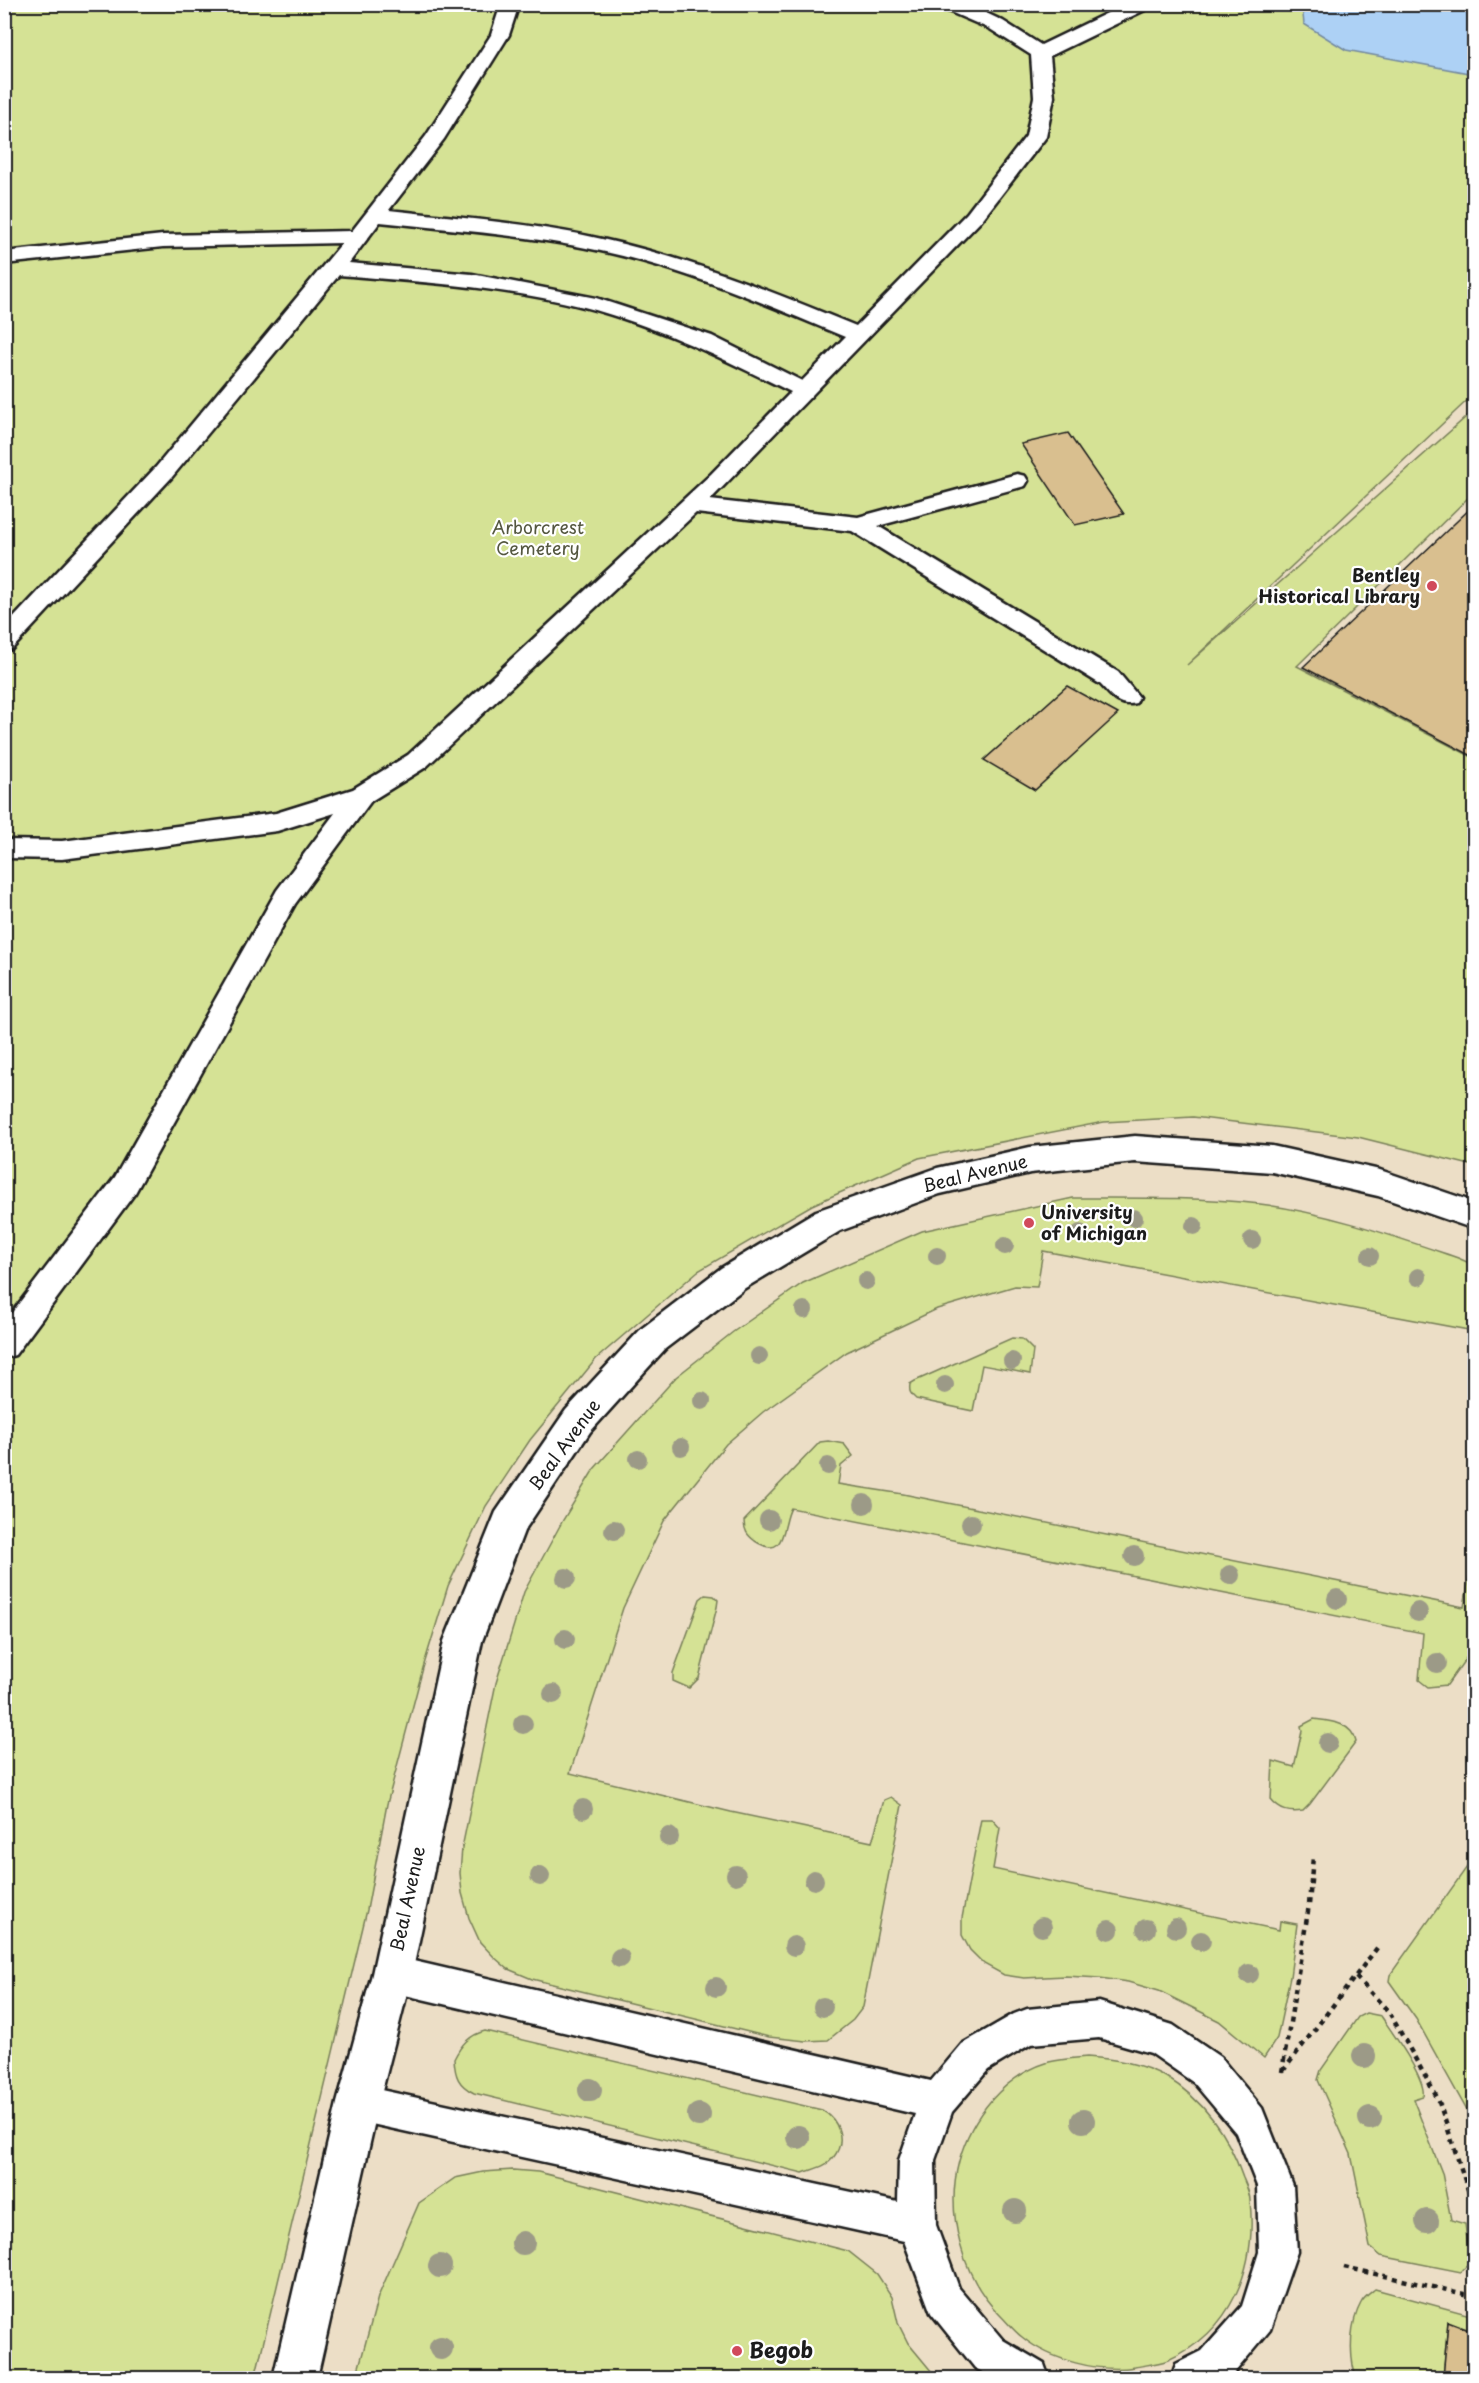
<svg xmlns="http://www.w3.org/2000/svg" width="1479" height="2383" viewBox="0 0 1479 2383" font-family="'Playpen Sans',sans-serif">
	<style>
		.built { fill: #ecdec6 }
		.green { fill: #d5e295; stroke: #787f58; stroke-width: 1.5 }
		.water { fill: #add1f5; stroke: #73899e; stroke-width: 1.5 }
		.building { fill: #d9bf8f; stroke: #1c1c1c; stroke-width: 1.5 }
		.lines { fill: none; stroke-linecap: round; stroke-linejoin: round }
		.lane-casing { stroke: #1c1c1c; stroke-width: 5 }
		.secondary-casing { stroke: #1c1c1c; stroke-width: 5 }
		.path { stroke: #1c1c1c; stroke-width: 4.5; stroke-dasharray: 5 5; stroke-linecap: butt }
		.lane { fill: #fff; fill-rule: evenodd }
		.secondary { fill: #fff; fill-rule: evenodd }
		.tree { fill: #9c9a87 }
		.poi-dot { fill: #d1495b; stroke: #fff; stroke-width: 2 }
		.labels { text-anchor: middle; stroke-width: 4.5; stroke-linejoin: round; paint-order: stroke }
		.park-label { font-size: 18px; fill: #545740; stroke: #fff }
		.poi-label { font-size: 18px; font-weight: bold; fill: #1c1c1c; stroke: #fff; text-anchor: end }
		.street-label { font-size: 18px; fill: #1c1c1c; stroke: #fff }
		.near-poi-label { font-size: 21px; font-weight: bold; fill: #1c1c1c; stroke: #fff; text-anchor: start }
	</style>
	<rect width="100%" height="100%" fill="#f4ecdd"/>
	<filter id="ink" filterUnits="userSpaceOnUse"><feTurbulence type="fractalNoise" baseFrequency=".0167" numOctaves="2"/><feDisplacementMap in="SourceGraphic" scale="12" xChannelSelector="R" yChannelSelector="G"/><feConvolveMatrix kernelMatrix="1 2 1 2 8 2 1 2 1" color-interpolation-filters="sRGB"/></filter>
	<g filter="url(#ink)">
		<path class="built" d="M1474 394V2378H5V1758L1163 688Z"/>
		<g class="green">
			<path d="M5 5H1474V394L1187 665 1474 410V492L1297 666 1474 758V1166L1358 1137 1193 1117 1104 1122 919 1158 812 1205 698 1271 596 1359 530 1440 486 1506 448 1586 423 1668 387 1804 367 1910 255 2378H5Z"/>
			<path d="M1073 1198C1136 1198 1198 1197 1260 1204 1329 1213 1393 1236 1458 1258L1474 1265V1331L1043 1251 1037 1287 1015 1286 937 1309 847 1352 763 1412 726 1444 664 1521 623 1608 570 1773 731 1812 872 1842 884 1800 891 1797 902 1805 863 2007 853 2020 828 2040 806 2041 769 2037 532 1979 508 1969 494 1957 480 1942 469 1918 462 1893 460 1873 462 1848 496 1683 524 1592 563 1520 594 1469 676 1377 733 1332 803 1283 922 1231Z"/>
			<path d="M1012 1338 1022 1339 1033 1350 1030 1374 982 1365 973 1411 916 1399C910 1394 909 1391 910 1384L915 1381Z"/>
			<path d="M828 1441 844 1444 853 1456 841 1466 838 1484 903 1494 1464 1607 1469 1577 1474 1570V1647L1447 1685 1428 1687 1419 1680 1423 1633 791 1508C782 1523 787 1562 755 1541 747 1535 744 1530 744 1521L820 1442Z"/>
			<path d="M705 1595 714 1596 718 1600 717 1607 699 1678 689 1688 673 1681V1673L700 1599Z"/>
			<path d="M1314 1719C1330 1721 1352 1722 1356 1742L1310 1804 1303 1811C1289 1813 1280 1811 1271 1800L1273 1761 1294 1767 1302 1731 1301 1726Z"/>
			<path d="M981 1819H992L1000 1828 993 1869 1279 1930 1280 1921 1297 1924 1290 1977 1277 2038 1264 2058 1219 2021 1159 1991 1128 1982 1100 1978 1065 1976 1024 1978 1004 1975 984 1964 970 1950 962 1935V1918Z"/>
			<path d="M1474 1857V2123L1416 2019 1389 1981 1390 1975Z"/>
			<path d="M1366 2013 1381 2016C1391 2031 1427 2079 1423 2096L1413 2099 1442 2173 1451 2220 1465 2224 1470 2262 1461 2272 1381 2256 1370 2247 1351 2154 1318 2080 1321 2070 1358 2017Z"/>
			<path d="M485 2031 822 2110C839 2120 847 2141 833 2158 826 2167 813 2169 803 2173L474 2093C458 2085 455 2076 454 2059 461 2045 469 2035 485 2031Z"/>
			<path d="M1087 2057C1115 2059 1141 2063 1166 2077 1204 2100 1229 2137 1243 2178 1246 2185 1250 2193 1250 2201 1257 2267 1232 2332 1168 2360 1158 2364 1145 2365 1135 2367 1099 2373 1050 2360 1022 2337 1014 2331 1008 2323 1001 2316 962 2278 945 2214 959 2161 971 2117 1003 2076 1049 2062 1061 2059 1075 2058 1087 2057Z"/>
			<path d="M513 2170 538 2172 848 2251 877 2274 892 2297 898 2323 908 2343 937 2378H356L378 2297 419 2203 455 2178 483 2172Z"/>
			<path d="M1375 2289 1474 2316V2331L1448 2323 1443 2378H1361L1355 2374C1349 2353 1350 2323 1361 2303 1364 2297 1370 2293 1375 2289Z"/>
		</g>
		<path class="water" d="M1302 5H1474V74L1346 50 1304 24Z"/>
		<g class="building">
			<path d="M1068 433 1124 514 1075 525 1021 444Z"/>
			<path d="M1474 505V757L1303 667Z"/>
			<path d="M1067 686 1118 714 1035 790 984 760Z"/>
			<path d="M1448 2322 1474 2332V2378H1443Z"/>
		</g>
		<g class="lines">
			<defs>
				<g id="lane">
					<path d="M501 4H519L509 35 444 139 389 210C460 218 532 223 602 239 689 258 773 292 856 326L967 213 1026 136 1034 97 1031 55 990 29 941 8 939 4H967L1003 21 1041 45 1126 4H1151L1149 8 1050 56 1054 97 1046 137 1043 141 981 221 710 500 858 517 1017 474 1025 476 1028 481 1025 486 878 526 1118 672 1139 697 1136 703C1118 708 1111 695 1100 684L852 531 696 513 426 767 371 801 295 904 135 1193 15 1355 4 1358V1323L115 1177 277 890 335 813 277 831 62 859 4 858V840L62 841 276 813 353 789 408 755 711 474 791 392C724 359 657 326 584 307 504 287 421 282 339 275L172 477 12 649 4 651V628L156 467 342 243 163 247 4 264V252L163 235 352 231 426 136 491 35ZM380 222C454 230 529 235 601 251 685 269 766 304 845 337L802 381 712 336 596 298 472 274 349 263Z"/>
					<path d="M392 1956 931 2081 962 2044 1014 2014 1027 2009 1099 2002 1173 2025 1220 2057 1262 2108 1293 2186 1297 2252 1270 2330 1230 2378H1171L1176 2364 1202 2351 1242 2306 1259 2252 1257 2186 1236 2133 1194 2083 1151 2053 1099 2038 1031 2044 988 2070 952 2112 935 2160 936 2225 959 2288 1003 2340 1044 2364 1049 2378H994L975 2368 931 2313 904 2241 358 2121 345 2116 340 2103 345 2090 358 2085 898 2202 899 2160 915 2114 392 1992 380 1986 374 1974 380 1962Z"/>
				</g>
				<path id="secondary" d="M1135 1136 1272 1146 1380 1170 1474 1202V1229L1378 1196 1272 1172 1135 1162 1030 1173 940 1194 840 1231 745 1288 665 1349 590 1432 524 1531 482 1641 412 1974 379 2103 317 2378H273L337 2103 372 1974 444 1641 496 1512 566 1410 641 1329 721 1268 816 1211 937 1168 1030 1147Z"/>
			</defs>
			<use href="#lane" class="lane-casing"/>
			<use href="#secondary" class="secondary-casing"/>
			<g class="path">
				<path d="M1356 1977 1389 2012 1438 2099 1474 2208"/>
				<path d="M1283 2071 1380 1944"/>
				<path d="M1282 2072 1309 1905 1313 1856"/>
				<path d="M1344 2267 1474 2296"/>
			</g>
			<use href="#lane" class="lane"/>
			<use href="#secondary" class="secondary"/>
		</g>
		<g class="tree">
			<circle cx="1134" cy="1218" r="9"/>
			<circle cx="1194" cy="1226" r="9"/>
			<circle cx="1080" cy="1233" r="9"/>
			<circle cx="1252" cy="1240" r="9"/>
			<circle cx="1005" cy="1246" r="9"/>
			<circle cx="937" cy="1256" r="9"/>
			<circle cx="1370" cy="1256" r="9"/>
			<circle cx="1418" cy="1277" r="9"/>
			<circle cx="866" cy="1281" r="9"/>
			<circle cx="804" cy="1310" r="9"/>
			<circle cx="759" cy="1356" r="9"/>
			<circle cx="1012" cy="1361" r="9"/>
			<circle cx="945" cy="1385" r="9"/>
			<circle cx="702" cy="1401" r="9"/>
			<circle cx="681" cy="1447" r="9"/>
			<circle cx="638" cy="1459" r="9"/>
			<circle cx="828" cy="1466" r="9"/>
			<circle cx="864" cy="1504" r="10"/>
			<circle cx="769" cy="1520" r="10"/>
			<circle cx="971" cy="1524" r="10"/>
			<circle cx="614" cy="1530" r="10"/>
			<circle cx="1134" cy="1556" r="10"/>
			<circle cx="1230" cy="1575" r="10"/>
			<circle cx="566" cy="1578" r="10"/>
			<circle cx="1337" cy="1599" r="10"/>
			<circle cx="1418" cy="1612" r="10"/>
			<circle cx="565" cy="1639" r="10"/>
			<circle cx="1437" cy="1663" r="10"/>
			<circle cx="553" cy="1694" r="10"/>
			<circle cx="523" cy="1724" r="10"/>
			<circle cx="1328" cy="1743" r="10"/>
			<circle cx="583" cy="1809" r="10"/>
			<circle cx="669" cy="1837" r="10"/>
			<circle cx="736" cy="1875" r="10"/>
			<circle cx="540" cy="1876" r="10"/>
			<circle cx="814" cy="1880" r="10"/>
			<circle cx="1042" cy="1927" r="10"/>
			<circle cx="1176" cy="1928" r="10"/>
			<circle cx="1146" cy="1929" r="10"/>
			<circle cx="1109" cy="1930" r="10"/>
			<circle cx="1201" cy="1941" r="10"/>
			<circle cx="794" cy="1946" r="10"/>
			<circle cx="620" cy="1958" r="10"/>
			<circle cx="1249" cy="1974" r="10"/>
			<circle cx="716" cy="1987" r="10"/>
			<circle cx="823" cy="2007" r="10"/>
			<circle cx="1364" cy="2056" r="12"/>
			<circle cx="590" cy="2090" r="12"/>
			<circle cx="699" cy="2115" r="12"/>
			<circle cx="1370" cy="2118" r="12"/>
			<circle cx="1083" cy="2121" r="12"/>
			<circle cx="798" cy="2137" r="12"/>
			<circle cx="1015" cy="2211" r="12"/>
			<circle cx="1427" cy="2221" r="12"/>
			<circle cx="523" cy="2243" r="12"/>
			<circle cx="440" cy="2266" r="12"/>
			<circle cx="441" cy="2348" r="12"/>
		</g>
	</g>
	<g class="poi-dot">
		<circle cx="1432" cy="586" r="6"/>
		<circle cx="1029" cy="1223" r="6"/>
		<circle cx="737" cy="2351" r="6"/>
	</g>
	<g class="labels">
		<g class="park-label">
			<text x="538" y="534">Arborcrest<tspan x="538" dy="21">Cemetery</tspan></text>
		</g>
		<g class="poi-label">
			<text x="1420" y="582">Bentley<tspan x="1420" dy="21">Historical Library</tspan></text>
			<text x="1041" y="1219" text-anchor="start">University<tspan x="1041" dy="21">of Michigan</tspan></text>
		</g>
		<g class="street-label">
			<text transform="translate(975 1174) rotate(-14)" y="6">Beal Avenue</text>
			<text transform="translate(565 1445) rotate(-54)" y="6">Beal Avenue</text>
			<text transform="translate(408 1899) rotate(-78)" y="6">Beal Avenue</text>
		</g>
		<g class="near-poi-label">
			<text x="749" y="2358">Begob</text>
		</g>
	</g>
	<rect width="1479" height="2383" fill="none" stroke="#fff" stroke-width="24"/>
	<rect x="12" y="12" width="1455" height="2359" fill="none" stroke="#1c1c1c" stroke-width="2" filter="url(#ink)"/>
</svg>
